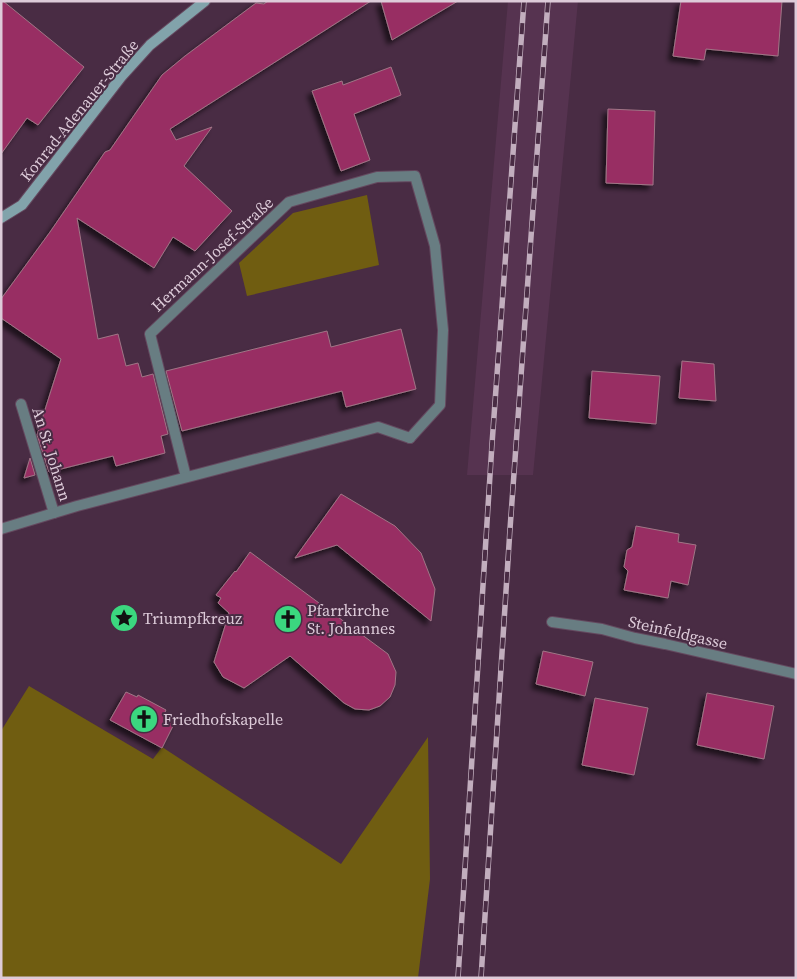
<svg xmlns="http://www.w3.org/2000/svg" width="797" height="979" viewBox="0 0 797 979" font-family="'Source Serif 4',serif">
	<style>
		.built { fill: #563350 }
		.green { fill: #705d11 }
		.building { fill: #982d63; stroke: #a07686; filter: url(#shadow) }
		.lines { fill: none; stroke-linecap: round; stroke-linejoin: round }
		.lane-casing { stroke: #64495f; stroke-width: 12 }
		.street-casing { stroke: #64495f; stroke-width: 12 }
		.secondary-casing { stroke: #64495f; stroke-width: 12 }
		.lane { stroke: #687d82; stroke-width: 10 }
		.street { stroke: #687d82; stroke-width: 10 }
		.secondary { stroke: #82a3ab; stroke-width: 10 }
		.rail-casing { stroke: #c2aebe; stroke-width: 5.5 }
		.rail { stroke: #492c44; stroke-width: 4; stroke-dasharray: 11; stroke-linecap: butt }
		.labels { text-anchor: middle; stroke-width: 4; stroke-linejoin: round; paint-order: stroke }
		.street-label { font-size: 16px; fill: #ddcbd9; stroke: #492c44 }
		.poi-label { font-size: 16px; fill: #ddcbd9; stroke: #492c44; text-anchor: start }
	</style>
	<defs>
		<filter id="shadow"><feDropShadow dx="-4.5" dy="4.5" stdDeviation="2.5" flood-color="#0009"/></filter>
	</defs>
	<rect width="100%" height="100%" fill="#492c44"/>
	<path class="built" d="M508 1H578L533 475H467Z"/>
	<g class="green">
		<path d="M367 195 379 265 247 296 239 263 293 213Z"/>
		<path d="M29 686 153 759 162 747 341 864 428 737 430 879 418 978H1V731Z"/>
	</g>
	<g class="building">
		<path d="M1 1H3L84 67 38 125 27 118 1 154Z"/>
		<path d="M268 1H371L170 129 176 140 212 127 184 166 232 211 195 251 173 237 154 268 77 218 98 339 118 334 126 366 138 363 142 377 153 374 168 434 161 436 165 453 116 466 113 456 49 472 37 435 61 359 1 318V299L50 232 105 152 110 150 162 75 185 56 256 3 264 4Z"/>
		<path d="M381 1H458L392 40Z"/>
		<path d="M681 1H782L778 56 706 49 704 60 673 56Z"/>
		<path d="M391 67 401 95 354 114 370 160 341 171 312 91 342 81 343 85Z"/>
		<path d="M608 109 655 111 653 185 606 183Z"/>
		<path d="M401 329 416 389 346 407 342 391 182 431 166 371 327 331 331 347Z"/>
		<path d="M682 361 714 364 716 401 679 398Z"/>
		<path d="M592 371 660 376 656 424 589 418Z"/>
		<path d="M30 458 35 475 24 478Z"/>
		<path d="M341 494 395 526 421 553 435 589 431 621 337 545 295 558Z"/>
		<path d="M636 526 679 534 678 542 696 545 688 585 671 581 668 598 624 590 628 571 624 567 627 550 632 547Z"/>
		<path d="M250 552 388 654 396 672 395 685 390 697 380 706 369 710 355 709 344 703 290 656 244 688 223 677 214 662 229 613 218 603 221 598 216 595 235 571 236 572Z"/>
		<path d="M543 651 593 662 585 696 536 684Z"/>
		<path d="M126 692 137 697 138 695 166 710 165 712 177 718 162 748 110 720Z"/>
		<path d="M707 693 774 706 764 759 697 745Z"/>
		<path d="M595 698 648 708 634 775 582 765Z"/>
	</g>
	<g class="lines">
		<defs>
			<path id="lane" d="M186 477 150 334 289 202 377 177 415 176 435 246 443 330 440 405 410 438"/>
			<g id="street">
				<path d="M21 404 54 513"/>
				<path d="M1 529 77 506 378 427 410 438"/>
				<path d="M552 622 602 629 635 638 665 644 796 674"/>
			</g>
			<path id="secondary" d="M1 218 22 205 121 77 150 45 205 1"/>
		</defs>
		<use href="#lane" class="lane-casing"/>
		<use href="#street" class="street-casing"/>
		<use href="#secondary" class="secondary-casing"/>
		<use href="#lane" class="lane"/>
		<use href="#street" class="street"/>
		<use href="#secondary" class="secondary"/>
		<defs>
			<g id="rail">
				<path d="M458 978 492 444 524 1"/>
				<path d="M481 978 510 529 548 1"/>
			</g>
		</defs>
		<use href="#rail" class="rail-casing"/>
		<use href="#rail" class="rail"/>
	</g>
	<defs>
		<symbol id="sight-disc" viewBox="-11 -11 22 22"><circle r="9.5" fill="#3bd77f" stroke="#492c44"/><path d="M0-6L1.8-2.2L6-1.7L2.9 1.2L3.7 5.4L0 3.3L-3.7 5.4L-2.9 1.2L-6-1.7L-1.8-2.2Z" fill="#111"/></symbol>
		<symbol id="church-disc" viewBox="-11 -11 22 22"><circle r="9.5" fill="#3bd77f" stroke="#492c44"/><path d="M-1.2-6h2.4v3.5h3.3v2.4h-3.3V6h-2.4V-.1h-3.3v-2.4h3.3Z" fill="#111"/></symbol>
	</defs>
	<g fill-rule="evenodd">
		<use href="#sight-disc" x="108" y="602" width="32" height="32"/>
		<use href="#church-disc" x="272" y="603" width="32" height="32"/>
		<use href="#church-disc" x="128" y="703" width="32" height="32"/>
	</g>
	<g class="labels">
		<g class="street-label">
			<text transform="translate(79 110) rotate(-51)" y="6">Konrad-Adenauer-Straße</text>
			<text transform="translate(212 254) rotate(-43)" y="6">Hermann-Josef-Straße</text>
			<text transform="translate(52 454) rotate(73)" y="6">An St. Johann</text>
			<text transform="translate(678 632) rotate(13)" y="6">Steinfeldgasse</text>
		</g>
		<g class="poi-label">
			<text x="307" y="616">Pfarrkirche<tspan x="307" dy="18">St. Johannes</tspan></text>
			<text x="143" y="624">Triumpfkreuz</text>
			<text x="163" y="725">Friedhofskapelle</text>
		</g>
	</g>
	<rect width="797" height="979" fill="none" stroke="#ddcbd9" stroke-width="5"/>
</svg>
